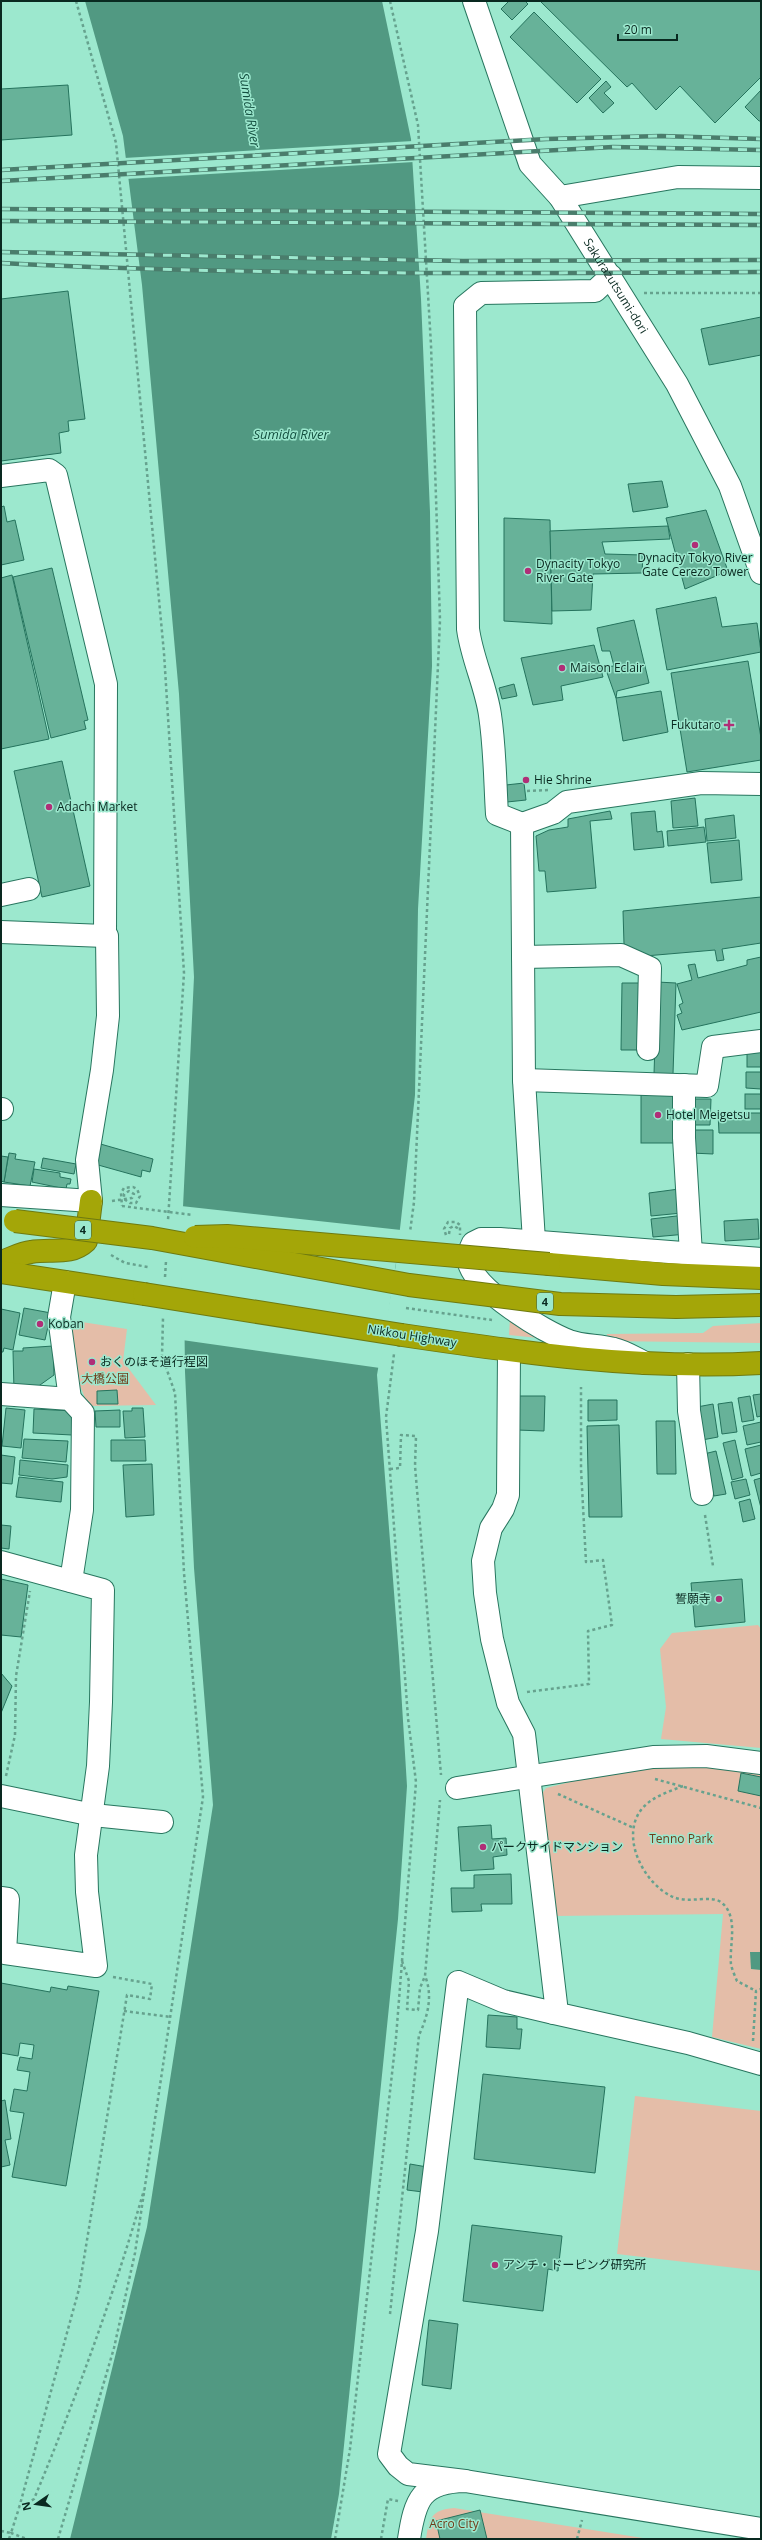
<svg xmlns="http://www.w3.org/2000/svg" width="762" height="2540" viewBox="0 0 762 2540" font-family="'Open Sans','Noto Sans JP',sans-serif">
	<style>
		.green { fill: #e4bda8 }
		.water { fill: #519982 }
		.pier { fill: #9ce8ce }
		.building { fill: #67b299; stroke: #25735d }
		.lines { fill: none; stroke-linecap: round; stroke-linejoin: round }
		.minor-casing { stroke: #28765f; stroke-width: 24 }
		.highway-casing { stroke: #6e7a10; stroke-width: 24 }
		.path { stroke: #66a28e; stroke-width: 2.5; stroke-dasharray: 3 3; stroke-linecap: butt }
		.minor { stroke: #fff; stroke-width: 22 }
		.highway { stroke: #a4a608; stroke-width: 22 }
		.rail-casing { stroke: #4a7d6c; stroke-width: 4.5 }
		.rail { stroke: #9ce8ce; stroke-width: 3; stroke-dasharray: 9; stroke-linecap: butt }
		.highway-bridge-casing { stroke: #6e7a10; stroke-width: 24; stroke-linecap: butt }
		.path-bridge { stroke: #66a28e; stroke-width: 2.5; stroke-dasharray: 3 3; stroke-linecap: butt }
		.highway-bridge { stroke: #a4a608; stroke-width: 22 }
		.poi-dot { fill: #b02e77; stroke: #9ce8ce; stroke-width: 1.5 }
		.labels { text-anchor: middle; stroke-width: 3; stroke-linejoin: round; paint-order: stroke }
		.shield { fill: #9ce8ce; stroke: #356254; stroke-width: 1 }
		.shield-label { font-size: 11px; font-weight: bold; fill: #092920 }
		.street-label { font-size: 12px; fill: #092920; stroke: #9ce8ce }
		.poi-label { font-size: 12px; fill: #092920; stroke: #9ce8ce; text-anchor: start }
		.park-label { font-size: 12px; fill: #713b19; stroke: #9ce8ce }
		.water-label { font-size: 13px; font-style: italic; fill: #145040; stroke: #9ce8ce }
	</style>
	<rect width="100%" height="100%" fill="#9ce8ce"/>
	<g class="green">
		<path d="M510 1317 538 1338 509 1335Z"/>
		<path d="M69 1320 127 1329 123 1361 156 1405 89 1406C76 1381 68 1349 69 1320Z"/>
		<path d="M761 1323V1343L606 1341 607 1334 703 1333 713 1326Z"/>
		<path d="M758 1625 761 1629V1748L661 1739 666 1707 660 1649 672 1633Z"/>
		<path d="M698 1763 761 1772V2049L712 2037 723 1914 554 1916 539 1798 546 1788 627 1768Z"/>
		<path d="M635 2096 761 2111V2271L617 2254Z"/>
		<path d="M454 2508 649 2539H426C429 2518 431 2510 454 2508Z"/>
	</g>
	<g class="water">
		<path d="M85 1H382L411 139 421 299 430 512 432 666 418 909 415 1095 396 1264 377 1375 399 1656 407 1786 398 1919 339 2494 331 2539H70L147 2227 213 1805 194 1568 185 1372 183 1207 194 977 179 694 142 285 123 136Z"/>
		<path d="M750 1952H761V1970L751 1969Z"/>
	</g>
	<g class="pier">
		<path d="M413 141 414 162 126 179 124 158Z"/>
		<path d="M181 1206 401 1230 380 1368 182 1340Z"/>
	</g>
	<g class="building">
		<path d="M509 1H525L528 4 512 20 501 9Z"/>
		<path d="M540 1H761V77L715 123 680 86 656 110 632 83 627 87Z"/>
		<path d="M534 12 601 79 577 103 510 37Z"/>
		<path d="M606 81 611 87 604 93 614 103 603 113 589 98Z"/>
		<path d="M68 85 72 135 1 140V89Z"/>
		<path d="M761 90V121H759L745 107Z"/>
		<path d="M68 291 85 419 68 421 69 431 59 433 61 453 1 461V299Z"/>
		<path d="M761 317V355L709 365 701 329Z"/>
		<path d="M662 481 668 507 633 512 628 484Z"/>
		<path d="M4 506 7 522 15 520 24 560 1 565V507Z"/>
		<path d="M706 510 728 571 685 589 666 518Z"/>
		<path d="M504 518 550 520 552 624 504 621Z"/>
		<path d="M668 526 670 539 602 542 605 554 643 555 642 573 593 574 591 610 552 611 550 531Z"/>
		<path d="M52 568 88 720 84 721 86 729 51 738 13 577Z"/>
		<path d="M12 575 49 739 1 749V578Z"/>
		<path d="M716 597 722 627 757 623 761 652 667 670 656 609Z"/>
		<path d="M634 620 649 683 617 691 616 698 605 667 614 666 610 651H602L597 628Z"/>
		<path d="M594 645 603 677 561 686 563 700 533 705 521 658Z"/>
		<path d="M748 661 761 738V760L687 772 671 673Z"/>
		<path d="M514 684 517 696 502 699 499 688Z"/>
		<path d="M661 691 668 732 623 741 616 698Z"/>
		<path d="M62 761 90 886 42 897 14 771Z"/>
		<path d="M524 783 526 800 507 802 506 785Z"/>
		<path d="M695 798 698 826 673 828 671 801Z"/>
		<path d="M610 811 612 819 590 821 596 888 547 892 545 871H539L536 836 549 830 568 827V819Z"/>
		<path d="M655 811 657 832 662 831 664 847 634 850 631 813Z"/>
		<path d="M734 815 736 838 707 841 705 819Z"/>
		<path d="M704 827 706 842 668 846 667 831Z"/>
		<path d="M739 840 742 880 711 883 707 843Z"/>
		<path d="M761 897V943L722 949 724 960 717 961 715 950 645 956 624 944 623 911Z"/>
		<path d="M761 957V1012L682 1030 677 1015 682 1013 679 1005 683 1003 677 984 692 980 688 965 695 964 698 978 747 965V960Z"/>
		<path d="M657 982 676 983 673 1074H654Z"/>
		<path d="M622 983H640L638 1050H621Z"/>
		<rect x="747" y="1052" width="14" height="15"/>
		<path d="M746 1072H761V1089L746 1088Z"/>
		<rect x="641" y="1094" width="37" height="49"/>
		<rect x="745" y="1094" width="16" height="15"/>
		<path d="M691 1099H711L710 1125H691Z"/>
		<path d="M718 1113H761V1133H719Z"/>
		<path d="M691 1130H713V1154L691 1153Z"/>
		<path d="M97 1143 153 1159 150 1172 142 1170 141 1177 91 1163Z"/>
		<path d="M9 1153 16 1154 15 1159 35 1162 30 1186 4 1182Z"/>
		<path d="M1 1156 8 1157 4 1182 1 1181Z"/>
		<path d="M43 1158 76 1164 74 1174 41 1168Z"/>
		<path d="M34 1169 60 1173V1177L71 1179 70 1184H67L66 1189 32 1182Z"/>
		<path d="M679 1189 682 1213 651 1216 649 1193Z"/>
		<path d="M685 1215 687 1234 653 1237 651 1219Z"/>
		<path d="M758 1219 759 1239 725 1241 724 1221Z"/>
		<path d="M24 1308 51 1313 45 1340 19 1335Z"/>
		<path d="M1 1309 20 1313 13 1350 4 1348 3 1352H1Z"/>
		<path d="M53 1346 54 1375 33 1390 14 1391 13 1351H23V1348Z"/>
		<path d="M117 1390 118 1404H97V1391Z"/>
		<path d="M761 1394V1416L757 1417 753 1395Z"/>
		<path d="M518 1396H545L544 1431 517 1430Z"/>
		<path d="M750 1396 754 1420 742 1422 738 1398Z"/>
		<path d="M588 1400H617V1420L588 1421Z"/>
		<path d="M732 1402 737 1432 722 1434 718 1404Z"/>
		<path d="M713 1404 718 1437 702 1440 697 1407Z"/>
		<path d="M6 1408 25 1410 21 1448 2 1446Z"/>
		<path d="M132 1408H143L145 1437 125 1438 123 1411H132Z"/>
		<path d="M34 1409 74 1411 72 1435 33 1433Z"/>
		<path d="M120 1410V1427H96L95 1411Z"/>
		<path d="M656 1421H675L676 1474H657Z"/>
		<path d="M761 1422V1442L747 1445 743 1426Z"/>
		<path d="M619 1425 622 1517H589L587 1426Z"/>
		<path d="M24 1439 68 1441 66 1462 22 1458Z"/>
		<path d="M111 1440H145L146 1461H111Z"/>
		<path d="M735 1440 743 1477 732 1480 723 1443Z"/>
		<path d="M761 1445V1473L751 1476 745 1449Z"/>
		<path d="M716 1451 726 1494 714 1496 704 1454Z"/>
		<path d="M1 1455 15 1457 12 1484 1 1483Z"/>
		<path d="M20 1460 68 1465 67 1477 52 1479 19 1475Z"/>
		<path d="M152 1464 154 1515 126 1517 123 1465Z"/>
		<path d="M19 1477 63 1482 61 1502 16 1497Z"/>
		<path d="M761 1478V1508L754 1480Z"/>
		<path d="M746 1479 750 1495 735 1499 731 1482Z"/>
		<path d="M750 1499 755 1519 743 1522 739 1502Z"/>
		<path d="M1 1525 11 1526 9 1549 1 1548Z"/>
		<path d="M1 1579 28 1585 21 1637 1 1635Z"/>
		<path d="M742 1579 745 1622 695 1627 691 1583Z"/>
		<path d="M1 1673 12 1686 1 1713Z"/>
		<path d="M741 1773 761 1777V1796L738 1791Z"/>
		<path d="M491 1825 492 1839 506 1838 507 1855 493 1857 494 1869 461 1871 458 1827Z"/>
		<path d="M511 1874 512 1904H481L482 1911 452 1912 451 1888H474V1875Z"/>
		<path d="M1 1983 50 1992 51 1987 67 1990 68 1986 99 1991 66 2186 12 2177 24 2113 10 2111 14 2089 27 2091 30 2072 17 2070 20 2057 32 2059 34 2045 20 2043 18 2056 1 2053Z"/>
		<path d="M488 2015 517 2017V2029H522L520 2049 486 2047Z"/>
		<path d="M483 2074 605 2087 595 2173 474 2159Z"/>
		<path d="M5 2100 11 2139 5 2140 10 2165 1 2167V2101Z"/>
		<path d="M410 2164 427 2167 423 2192 407 2190Z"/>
		<path d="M472 2225 562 2236 558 2271 548 2269 543 2311 463 2301Z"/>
		<path d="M429 2320 458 2324 451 2389 422 2385Z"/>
		<path d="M480 2510 487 2539H440L436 2521Z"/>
	</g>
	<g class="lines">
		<defs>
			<g id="minor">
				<path id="s1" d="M474 1 530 164 560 197 677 384 730 486 761 573"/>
				<path d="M560 197 678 177 761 178"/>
				<path d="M1 476 49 470 56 475 106 684 105 936H107L108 1016 102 1070 87 1160 91 1201 1 1195"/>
				<path d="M522 824 553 813 567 802 701 783 761 784"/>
				<path d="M1 895 29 889"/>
				<path d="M1 932 105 936"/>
				<path d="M523 957 621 955 650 968 648 1049"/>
				<path d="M524 1080 707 1086 713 1047 761 1041"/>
				<path d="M684 1085V1138L691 1254"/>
				<path d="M1 1109H2"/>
				<path d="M534 1241 524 1080 522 824 497 814C495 782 495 748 490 715 486 686 472 659 468 629L465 306 481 293 595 291 611 276"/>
				<path d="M65 1282 59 1317 70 1399"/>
				<path d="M645 1363C635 1358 624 1351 614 1349 599 1345 583 1346 569 1341 543 1331 476 1291 469 1263 467 1256 470 1249 473 1243L481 1239H500L761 1259"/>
				<path d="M688 1364 689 1411 702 1494"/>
				<path d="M1 1394 70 1399 83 1413 82 1510 71 1581"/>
				<path d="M1 1562 103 1590 101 1702 98 1766 86 1855 87 1892 96 1966 5 1953 8 1899 1 1898"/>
				<path d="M457 1788 653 1757 706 1756 761 1763"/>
				<path d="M1 1796 93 1815 162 1822"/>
				<path d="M554 2013 688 2043 761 2064"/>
				<path d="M465 2481 408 2474 398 2466 389 2454 427 2231 458 1982 503 2001 554 2013 556 2004 524 1734 508 1703 492 1639 485 1593 483 1561 491 1528 503 1509 508 1495 509 1351"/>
				<path d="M409 2539C415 2500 421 2482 465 2481L761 2529"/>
			</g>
			<g id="highway">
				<path d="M1 1262C11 1259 21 1253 31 1252 51 1248 70 1256 86 1241L91 1201"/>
				<path d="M549 1264 663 1274 761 1278"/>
				<path d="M1 1272 144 1294"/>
				<path d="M402 1335C523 1353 638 1370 761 1363"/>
			</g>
		</defs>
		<use href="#minor" class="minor-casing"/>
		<use href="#highway" class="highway-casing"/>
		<g class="path">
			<path d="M76 1 116 143 164 653 184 973 168 1220"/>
			<path d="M390 1 418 125 431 345 440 620 414 1202 410 1232"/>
			<path d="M644 293H761"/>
			<path d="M527 791 548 790"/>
			<path d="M112 1201 132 1198 134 1194 129 1191 124 1194V1199L130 1203H136L140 1196 137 1189 133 1187 124 1188 121 1193 122 1206"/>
			<path d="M449 1234 450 1228 454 1226 459 1229"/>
			<path d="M111 1255 125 1263 148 1267"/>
			<path d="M165 1277 166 1261"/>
			<path d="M406 1308 492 1320"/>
			<path d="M390 1469 400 1468 401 1435 416 1436 415 1466 441 1775"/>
			<path d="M705 1515 713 1566"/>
			<path d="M527 1692 589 1684 588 1631 612 1625 603 1560 586 1562 581 1469V1387"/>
			<path d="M6 1776 15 1735 16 1676 30 1591"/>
			<path d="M655 1779 761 1808"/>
			<path d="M683 1786C668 1792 651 1797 641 1810 620 1838 644 1884 673 1897 689 1904 712 1894 722 1903 739 1917 729 1946 731 1964 732 1970 735 1976 737 1981L756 1991"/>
			<path d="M558 1794 634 1828"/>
			<path d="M402 1961 409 1981 407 2009 418 2010 420 1988 425 1976"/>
			<path d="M113 1977 152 1984 150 1999 127 1995 79 2289 19 2508 34 2499C76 2398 114 2295 144 2190"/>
			<path d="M124 2011 171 2017"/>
			<path d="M753 2041 756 1991 761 1989"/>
			<path d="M390 2314 419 2035C428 2016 433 1995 425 1976L440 1800"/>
			<path d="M1 2531 11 2533 19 2508"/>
			<path d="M9 2539 11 2533 27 2539"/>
			<path d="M58 2539 114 2348 135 2253 203 1797 184 1573 175 1393 162 1356 163 1318"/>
			<path d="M335 2539 350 2449 396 2038 416 1782 408 1718 386 1417 394 1354"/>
			<path d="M381 2539 388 2499 398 2501"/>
			<path d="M577 2539 582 2520"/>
		</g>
		<use href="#minor" class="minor"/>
		<use href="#highway" class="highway"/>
		<defs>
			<g id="rail">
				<path d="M1 170 546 139 661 136 761 139"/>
				<path d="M1 181 613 147 761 150"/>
				<path d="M1 209 761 214"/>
				<path d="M1 221 761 225"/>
				<path d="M1 252 463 261 761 260"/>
				<path d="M1 263C254 276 508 273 761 272"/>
			</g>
		</defs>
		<use href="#rail" class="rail-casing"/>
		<use href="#rail" class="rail"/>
		<defs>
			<g id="highway-bridge">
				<path d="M15 1221 152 1238 409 1285 560 1304 676 1307 761 1305"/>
				<path d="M195 1237 227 1236 549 1264"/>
				<path d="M144 1294 402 1335"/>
			</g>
		</defs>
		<use href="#highway-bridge" class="highway-bridge-casing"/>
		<g class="path-bridge">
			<path d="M122 1206 193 1215"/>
			<path d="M446 1235 444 1229 448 1222H456L460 1225V1235"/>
		</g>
		<use href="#highway-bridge" class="highway-bridge"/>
	</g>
	<g class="poi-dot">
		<circle cx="695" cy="545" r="4"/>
		<circle cx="528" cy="571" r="4"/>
		<circle cx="562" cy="668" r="4"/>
		<path d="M727 719h4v4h4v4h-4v4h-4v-4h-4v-4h4z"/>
		<circle cx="526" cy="780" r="4"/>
		<circle cx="49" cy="807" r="4"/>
		<circle cx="658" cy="1115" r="4"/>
		<circle cx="40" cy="1324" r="4"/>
		<circle cx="92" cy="1362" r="4"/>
		<circle cx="719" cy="1599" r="4"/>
		<circle cx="483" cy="1847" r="4"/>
		<circle cx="495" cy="2265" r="4"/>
	</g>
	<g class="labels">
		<g class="shield">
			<rect x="75" y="1221" width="16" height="18" rx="3"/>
			<rect x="537" y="1293" width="16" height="18" rx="3"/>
		</g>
		<g class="shield-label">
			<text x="83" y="1234">4</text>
			<text x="545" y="1306">4</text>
		</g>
		<g class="street-label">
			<text dy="4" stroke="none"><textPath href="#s1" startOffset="322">Sakurazutsumi-dori</textPath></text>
			<text transform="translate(412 1336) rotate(9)" y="4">Nikkou Highway</text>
		</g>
		<g class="poi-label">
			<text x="695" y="562" text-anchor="middle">Dynacity Tokyo River<tspan x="695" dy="14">Gate Cerezo Tower</tspan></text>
			<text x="536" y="568">Dynacity Tokyo<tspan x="536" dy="14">River Gate</tspan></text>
			<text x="570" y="672">Maison Eclair</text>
			<text x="721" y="729" text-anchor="end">Fukutaro</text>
			<text x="534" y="784">Hie Shrine</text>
			<text x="57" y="811">Adachi Market</text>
			<text x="666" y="1119">Hotel Meigetsu</text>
			<text x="48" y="1328">Koban</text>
			<text x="100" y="1366">おくのほそ道行程図</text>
			<text x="711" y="1603" text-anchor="end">誓願寺</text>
			<text x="491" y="1851">パークサイドマンション</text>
			<text x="503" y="2269">アンチ・ドーピング研究所</text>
		</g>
		<g class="park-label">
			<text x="105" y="1383">大橋公園</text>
			<text x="681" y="1843">Tenno Park</text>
			<text x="454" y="2528">Acro City</text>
		</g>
		<g class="water-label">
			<text transform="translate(250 110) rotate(81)" y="5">Sumida River</text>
			<text x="291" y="439">Sumida River</text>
		</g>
	</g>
	<rect width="762" height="2540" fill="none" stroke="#092920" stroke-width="4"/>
	<g transform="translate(36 2504) rotate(257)" stroke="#9ce8ce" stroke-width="3" paint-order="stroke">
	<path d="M0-3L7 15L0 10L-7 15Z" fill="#092920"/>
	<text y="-6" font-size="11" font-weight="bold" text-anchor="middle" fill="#092920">N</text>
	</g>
	<path d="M618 34v6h59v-6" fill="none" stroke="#092920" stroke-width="2"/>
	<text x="624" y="34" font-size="12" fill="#092920" stroke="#9ce8ce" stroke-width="3" paint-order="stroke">20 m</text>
</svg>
